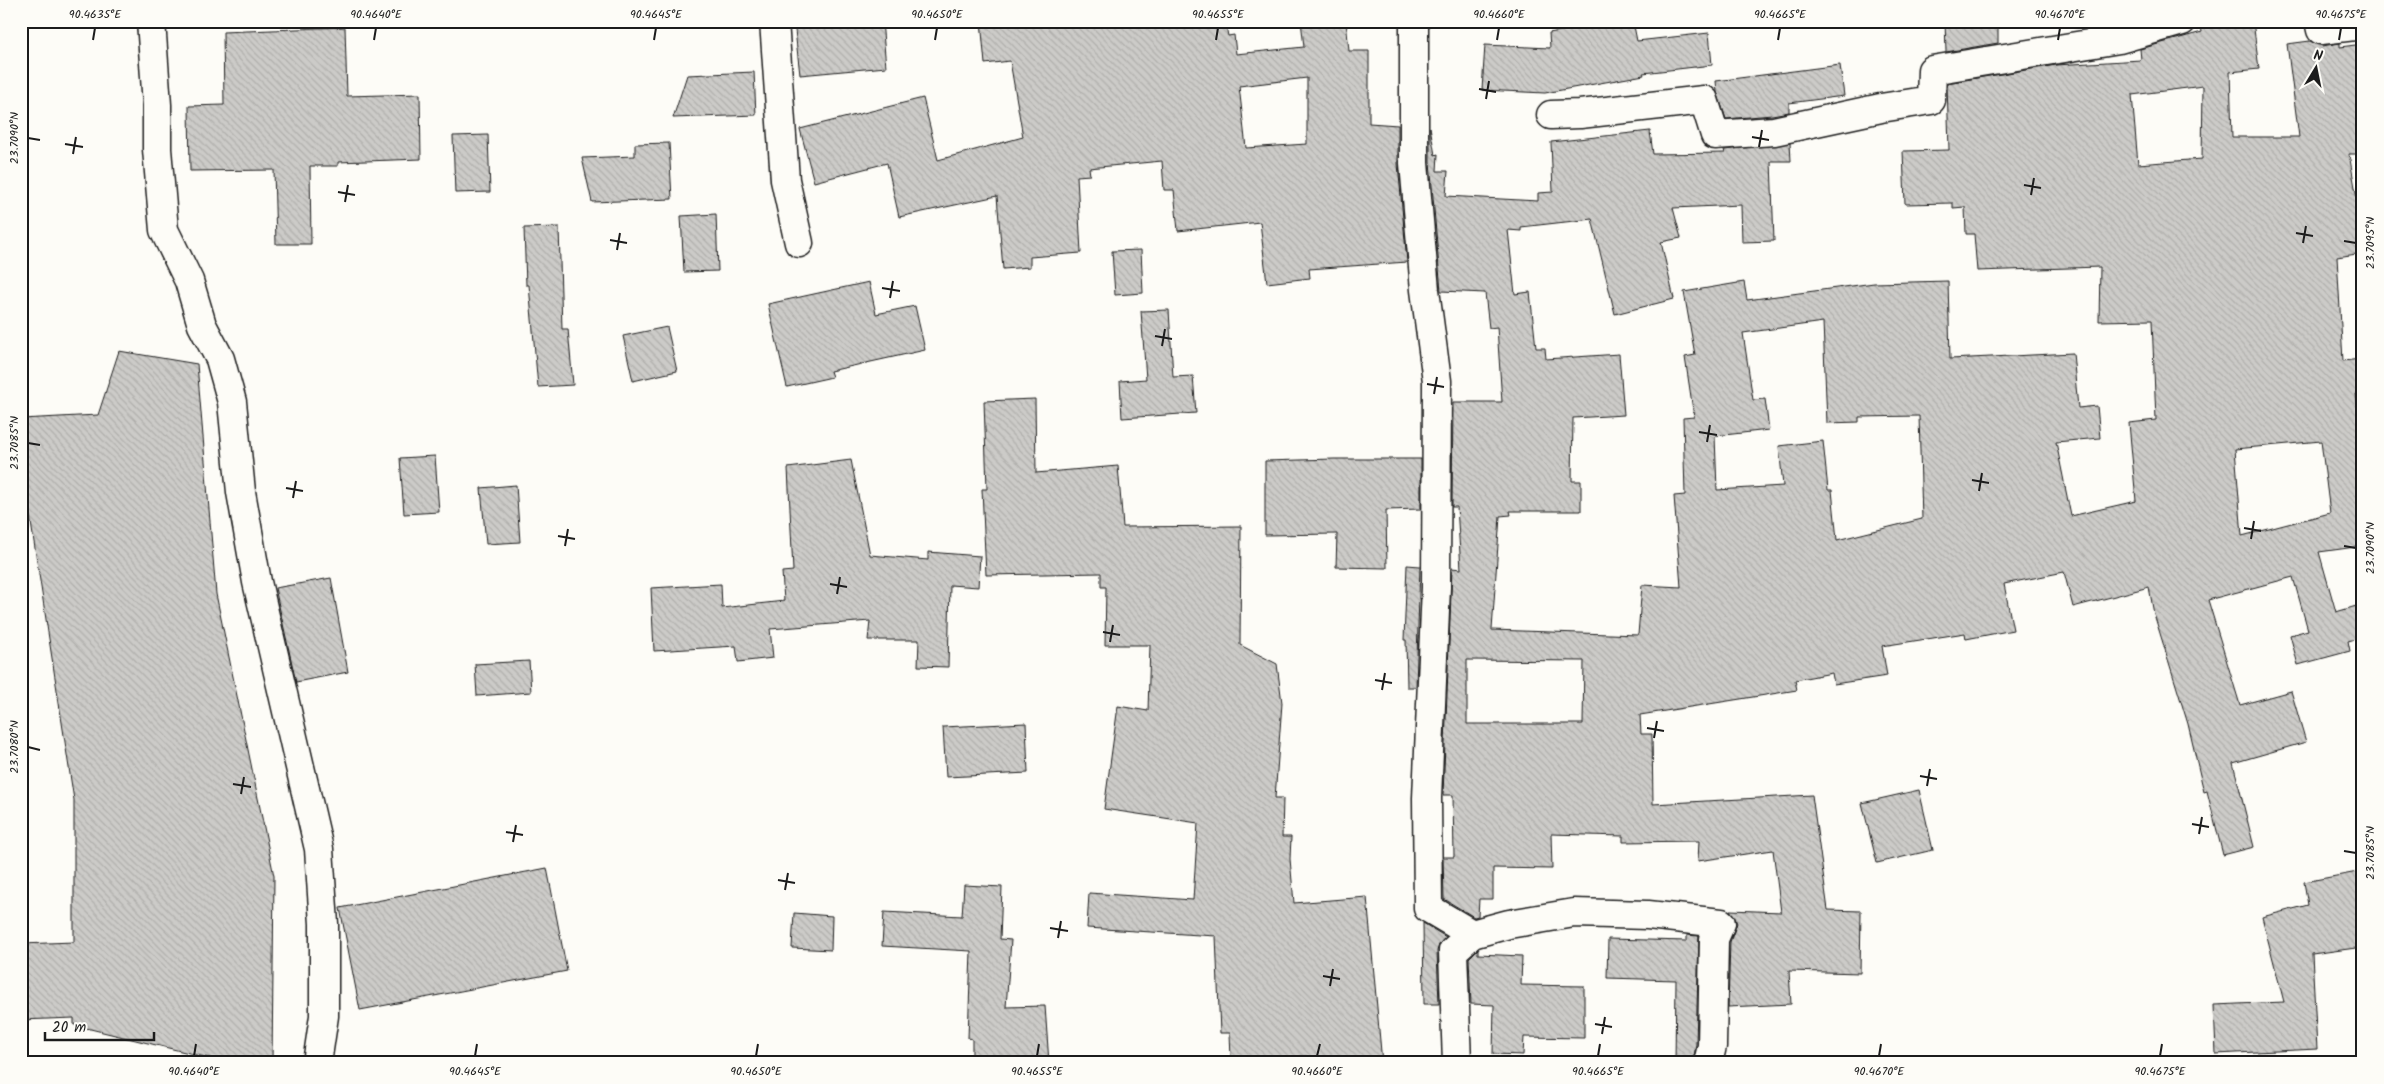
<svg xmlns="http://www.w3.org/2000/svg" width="2384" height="1084" viewBox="0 0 2384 1084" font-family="Kalam,sans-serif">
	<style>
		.building { fill: url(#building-back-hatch); stroke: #1c1c1c; fill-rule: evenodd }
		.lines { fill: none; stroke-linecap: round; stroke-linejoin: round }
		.minor-casing { stroke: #1c1c1c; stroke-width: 31 }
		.minor { stroke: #fdfcf7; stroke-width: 28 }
		.ticks { fill: none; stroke: #1c1c1c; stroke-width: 2 }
		.neatline { fill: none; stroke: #1c1c1c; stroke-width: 2 }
		.ticks-label { font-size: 12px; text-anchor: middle; fill: #1c1c1c }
	</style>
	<defs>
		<pattern id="building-back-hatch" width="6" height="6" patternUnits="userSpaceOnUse" patternTransform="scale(1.25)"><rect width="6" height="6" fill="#cccbc8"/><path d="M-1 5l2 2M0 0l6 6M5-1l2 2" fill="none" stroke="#afaeab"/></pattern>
	</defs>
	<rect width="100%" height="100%" fill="#fdfcf7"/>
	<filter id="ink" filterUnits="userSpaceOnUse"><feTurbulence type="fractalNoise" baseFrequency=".02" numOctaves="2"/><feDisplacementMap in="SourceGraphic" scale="10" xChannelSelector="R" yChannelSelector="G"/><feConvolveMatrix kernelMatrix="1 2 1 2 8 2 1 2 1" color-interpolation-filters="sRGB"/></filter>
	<g filter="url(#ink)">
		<g class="building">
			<path d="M794 21H882L886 67 800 75Z"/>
			<path d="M981 21H1225L1228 36 1234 35 1236 54 1304 47 1301 21H1346L1349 51H1369V123L1398 125V164L1407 262 1309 269 1310 278 1267 283 1260 222 1178 231 1174 190H1164L1162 161 1089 168 1090 175 1077 176 1081 253 1030 257V267L1003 269 997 196 899 217 887 163 814 182 800 129 923 98 938 160 1023 137 1010 61 985 64ZM1307 78V144L1246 148 1239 86Z"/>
			<path d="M1619 21H1633L1637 41 1709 33 1712 65 1643 73 1644 75 1545 93 1482 90 1485 45 1550 48 1549 33Z"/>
			<path d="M1945 21H1998V43L1946 52Z"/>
			<path d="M2200 21H2253L2259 69 2230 72 2232 137H2299L2287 44 2310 41 2322 46 2340 43V47L2363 44V99L2357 100 2361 154H2349L2363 232V253L2337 257 2343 361 2361 359 2363 378V394H2356L2363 451V546L2319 552 2336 612 2363 604V637L2348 641 2350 651 2298 665 2290 635 2308 630 2293 577 2208 600 2240 705 2291 691 2306 742 2233 763 2254 847 2223 855 2207 791 2204 792 2188 724 2154 614 2149 587 2073 607 2064 572 2004 584 2013 630 1966 639 1965 633 1882 646 1887 676 1834 684 1832 673 1795 680 1797 690 1640 715 1641 734H1652L1653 804 1812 795 1828 910 1861 911 1860 973 1789 971 1791 1004 1728 1007 1730 942 1737 923 1730 910 1781 912 1773 850 1698 861 1699 841 1623 842V836L1551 834 1552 869 1493 868V899H1479L1478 916 1474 917 1444 899 1443 857H1454L1453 795H1443L1452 568 1461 569 1457 507H1452L1453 402H1502L1497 327 1489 328 1485 293 1441 291 1430 162V127L1435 155 1438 154 1437 171H1448L1446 196 1538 201V193L1553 192 1551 142 1650 131 1653 154 1725 153 1724 150 1790 143 1791 161H1771L1774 241 1742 242 1741 205 1673 208 1681 238 1661 242 1674 299 1615 314 1592 219 1521 227V231L1508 230 1515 294 1530 292 1536 348H1545L1546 359 1619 354 1624 415 1573 418 1572 481H1581V511H1510L1511 515 1500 516 1492 630 1638 635 1642 585 1681 587 1674 496 1685 495 1683 418 1694 417 1685 357 1695 355 1684 292 1744 282 1747 300 1874 283 1948 281 1950 359 2073 353 2078 408 2097 406 2100 438 2056 442 2071 516 2136 501 2129 423 2156 420 2152 320 2099 321 2100 267 1977 271 1974 234H1966L1965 207 1953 208V203L1905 204 1903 151 1949 150 1947 83 2056 65 2141 60 2140 49 2202 32ZM2203 86 2202 159 2138 164 2132 95ZM1823 322 1827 423 1859 422V417L1919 416 1922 519 1837 540 1832 490H1828L1823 441 1779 446 1783 486 1717 490 1715 436 1769 430 1765 399 1753 400 1743 333ZM2321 441 2330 513 2242 536 2235 449ZM1467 660 1584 661 1583 724H1467Z"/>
			<path d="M345 27 347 96 420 94 421 159 338 162V166H310L311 244H276L274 170 190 171 189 106 224 105 223 32Z"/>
			<path d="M1840 65 1844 96 1789 103V112L1772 115 1726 119 1717 92 1716 81Z"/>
			<path d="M754 72 756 115 673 118 687 75Z"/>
			<path d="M488 135 490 192 455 193 453 136Z"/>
			<path d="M669 143 672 199 592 202 582 158 635 156V144Z"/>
			<path d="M716 214 718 271 684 272 681 216Z"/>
			<path d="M559 227 562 329H568L573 385 538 387 529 285H526L524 228Z"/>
			<path d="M1141 250 1143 293 1115 295 1112 251Z"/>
			<path d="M869 282 876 314 915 306 925 350 830 371 832 377 787 387 768 304Z"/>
			<path d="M1169 310 1173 377 1193 376 1196 413 1122 418 1120 381 1146 379 1141 311Z"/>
			<path d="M667 327 677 371 633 381 623 336Z"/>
			<path d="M119 351 197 364 216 594 274 876 272 1063H230L74 1025V1018L21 1020V944L74 942V800L21 458V419L98 415Z"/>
			<path d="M1035 399 1036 473 1118 466 1123 527 1241 526 1240 645 1277 664 1282 703 1275 798H1283L1282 837H1291L1290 859 1294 903 1367 897 1382 1063H1307V1056L1231 1060 1230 1033H1220L1216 936 1087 928 1089 893 1193 900 1198 823 1104 809 1118 706 1148 711 1150 645H1105L1106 587H1101V573L986 575 982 489H987L984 401Z"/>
			<path d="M435 456 439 512 404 514 400 458Z"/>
			<path d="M1334 459H1421V509L1386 510 1387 568 1336 567 1337 534 1265 535V461Z"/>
			<path d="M851 460 870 555 928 560V552L980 556 978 587 950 585 948 667 918 666 919 640H868L870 621 770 629 773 658 738 662 736 646 654 651 651 588 721 584 722 608 784 601 782 572 793 571 788 468Z"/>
			<path d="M516 485 520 542 486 544 481 488Z"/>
			<path d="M1407 565 1420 566 1416 687H1407L1406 640H1404Z"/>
			<path d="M331 578 348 672 296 682 275 588Z"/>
			<path d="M529 661 531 692 477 696 475 664Z"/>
			<path d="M1026 723 1028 773 946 777 943 727Z"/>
			<path d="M1919 790 1933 850 1877 863 1862 803Z"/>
			<path d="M547 868 567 971 360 1010 340 908Z"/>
			<path d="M2363 871V947L2312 954 2317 1049 2216 1054 2214 1005 2284 1002 2262 917 2308 905 2304 882Z"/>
			<path d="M964 885 1002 887 1000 939 1011 940 1006 1007 1045 1006 1049 1063H972V1039L968 1038 971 951 882 946 884 912 962 916Z"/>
			<path d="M794 913 832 916 831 950 792 948Z"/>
			<path d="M1423 923 1446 937 1439 945 1437 951 1439 1004H1424Z"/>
			<path d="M1687 935 1699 936 1696 1044 1693 1063H1675L1676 980 1607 978 1608 939 1687 941Z"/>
			<path d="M1478 949V954L1522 956 1521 985 1584 986V1038L1524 1037 1523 1055 1493 1054 1494 1005 1471 1004 1469 958Z"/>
		</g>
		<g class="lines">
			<defs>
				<g id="minor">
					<path d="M151 21 157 105V149L164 230 189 281 202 325 220 359 232 402 241 492 257 582 319 849 324 924V1016L317 1063"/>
					<path d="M774 21 785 180 799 243"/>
					<path d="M1414 21V163L1425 290 1437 381 1436 587 1427 798 1428 908 1472 934 1453 951 1457 1063"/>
					<path d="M2319 21 2321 30 2363 25"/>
					<path d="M1551 115 1580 114 1704 100 1715 135 1774 131 1881 108 1931 100 1932 70 2119 39 2182 21"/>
					<path d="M1472 934 1509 924 1574 913 1648 915 1721 923 1714 939 1712 1046 1708 1063"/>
				</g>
			</defs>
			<use href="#minor" class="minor-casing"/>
			<use href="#minor" class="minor"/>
		</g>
	</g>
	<path class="ticks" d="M93 40 95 28M374 40 376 28M654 40 656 28M935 40 937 28M1216 40 1218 28M1497 40 1499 28M1778 40 1780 28M2058 40 2060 28M2339 40 2341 28M1479 89 1496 92M1486 99 1489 81M1752 137 1769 140M28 138 40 140M65 144 83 147M1759 147 1762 130M73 154 76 137M2024 185 2041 188M338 192 355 195M2031 195 2034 178M345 202 348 185M2296 233 2313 236M610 240 627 243M2344 241 2356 243M2303 243 2306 226M617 250 620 233M882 288 900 291M890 298 893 281M1155 336 1172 339M1162 346 1165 329M1427 384 1444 387M1434 394 1437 377M1699 432 1717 435M1707 442 1710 425M28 443 40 445M1972 480 1989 483M286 488 303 491M1979 491 1982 473M293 498 296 481M2244 528 2261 531M558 536 575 539M2251 539 2254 521M565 546 568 529M2344 546 2356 548M830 584 847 587M837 594 840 577M1103 632 1120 635M1110 642 1113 625M1375 680 1392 683M1382 690 1385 673M1647 728 1664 731M1654 738 1657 721M28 747 40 750M1920 776 1937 779M233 784 251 787M1927 786 1930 769M241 794 244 777M2192 824 2209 827M506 832 523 835M2199 834 2202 817M513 842 516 825M2344 851 2356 853M778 880 795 883M785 890 788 873M1050 928 1068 931M1058 938 1061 921M1323 976 1340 979M1330 986 1333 969M1595 1024 1612 1027M1602 1034 1605 1017M194 1056 196 1044M475 1056 477 1044M756 1056 758 1044M1037 1056 1039 1044M1317 1056 1320 1044M1598 1056 1600 1044M1879 1056 1881 1044M2160 1056 2162 1044"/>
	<rect width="2384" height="1084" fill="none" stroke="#fdfcf7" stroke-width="55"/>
	<g transform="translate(2316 68) rotate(10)" stroke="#fdfcf7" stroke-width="4" paint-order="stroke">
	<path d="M0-4L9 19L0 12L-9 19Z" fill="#1c1c1c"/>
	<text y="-8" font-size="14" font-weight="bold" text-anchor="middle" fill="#1c1c1c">N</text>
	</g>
	<path d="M45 1032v8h109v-8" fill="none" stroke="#1c1c1c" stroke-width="2.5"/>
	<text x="52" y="1032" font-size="15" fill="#1c1c1c" stroke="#fdfcf7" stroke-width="4" paint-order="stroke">20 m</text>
	<rect x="28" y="28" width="2328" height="1028" class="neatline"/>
	<g class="ticks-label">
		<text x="95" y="18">90.4635°E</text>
		<text x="376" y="18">90.4640°E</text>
		<text x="656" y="18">90.4645°E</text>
		<text x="937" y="18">90.4650°E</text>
		<text x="1218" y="18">90.4655°E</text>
		<text x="1499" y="18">90.4660°E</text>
		<text x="1780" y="18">90.4665°E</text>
		<text x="2060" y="18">90.4670°E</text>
		<text x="2341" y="18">90.4675°E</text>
		<text transform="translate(14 138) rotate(-90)" y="4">23.7090°N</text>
		<text transform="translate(2370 243) rotate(-90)" y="4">23.7095°N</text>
		<text transform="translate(14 443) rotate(-90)" y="4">23.7085°N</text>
		<text transform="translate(2370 548) rotate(-90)" y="4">23.7090°N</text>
		<text transform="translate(14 747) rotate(-90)" y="4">23.7080°N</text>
		<text transform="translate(2370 853) rotate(-90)" y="4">23.7085°N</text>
		<text x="194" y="1075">90.4640°E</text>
		<text x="475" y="1075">90.4645°E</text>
		<text x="756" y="1075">90.4650°E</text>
		<text x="1037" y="1075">90.4655°E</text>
		<text x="1317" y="1075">90.4660°E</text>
		<text x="1598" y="1075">90.4665°E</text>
		<text x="1879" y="1075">90.4670°E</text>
		<text x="2160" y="1075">90.4675°E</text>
	</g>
</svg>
